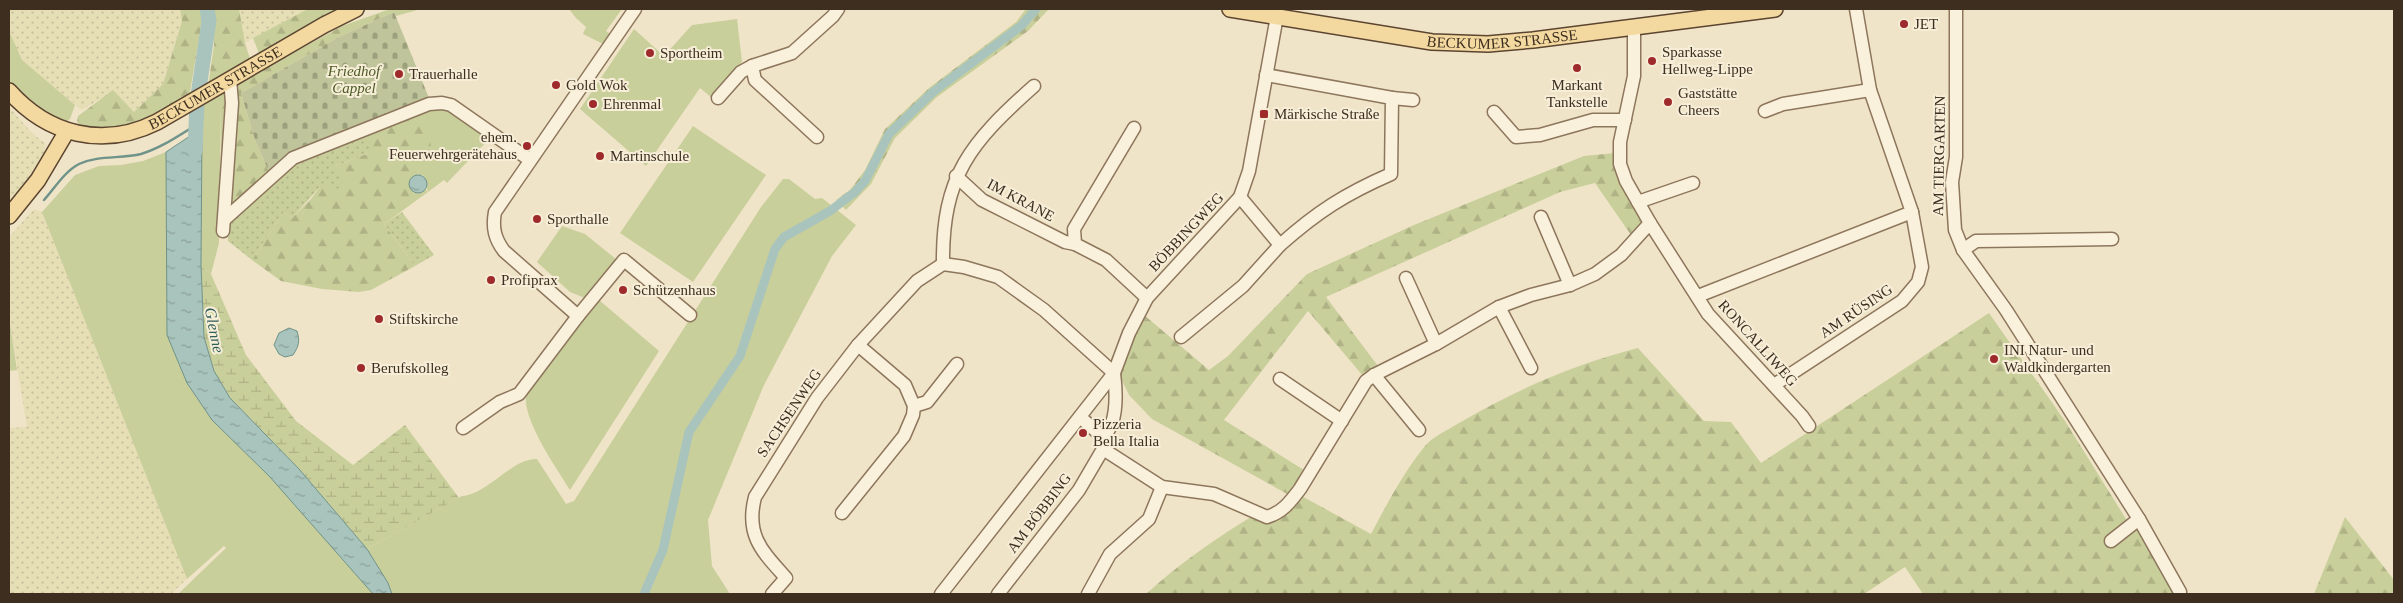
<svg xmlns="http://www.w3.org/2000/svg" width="2403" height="603" viewBox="0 0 2403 603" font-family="Georgia,serif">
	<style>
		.farmland { fill: url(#farmland-dots) }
		.green { fill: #c9cf9b }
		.forest { fill: url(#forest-firs) }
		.wetland { fill: url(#wetland-marsh) }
		.cemetery { fill: url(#cemetery-stones) }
		.garden { fill: url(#garden-dots) }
		.water { fill: url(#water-ripples); stroke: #6f938a }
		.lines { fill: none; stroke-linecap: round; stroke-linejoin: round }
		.stream { stroke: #6f938a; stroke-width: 2.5 }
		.canal { stroke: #a9c4bc; stroke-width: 9 }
		.river { stroke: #a9c4bc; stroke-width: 15 }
		.minor-casing { stroke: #8d765c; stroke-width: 15 }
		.major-casing { stroke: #5b4430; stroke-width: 18 }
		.minor { stroke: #faf1dc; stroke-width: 12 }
		.major { stroke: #f3d9a0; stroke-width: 15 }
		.poi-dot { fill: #9e2a2b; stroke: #f7eed8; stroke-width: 2 }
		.labels { text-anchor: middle; stroke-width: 4; stroke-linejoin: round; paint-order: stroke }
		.poi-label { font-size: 15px; fill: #3d2e20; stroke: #f7eed8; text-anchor: start }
		.street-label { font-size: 15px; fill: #3d2e20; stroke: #f7eed8 }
		.park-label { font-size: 15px; font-style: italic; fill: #4d5a26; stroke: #f7eed8 }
		.water-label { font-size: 16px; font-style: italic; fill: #2f5d5a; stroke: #f7eed8 }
	</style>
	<defs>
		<pattern id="farmland-dots" width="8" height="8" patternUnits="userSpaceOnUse" patternTransform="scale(1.25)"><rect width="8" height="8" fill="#e6deb5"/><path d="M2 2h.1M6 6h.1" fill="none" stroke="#c6bf9b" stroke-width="1.8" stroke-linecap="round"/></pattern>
		<pattern id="forest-firs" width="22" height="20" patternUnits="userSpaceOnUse" patternTransform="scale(1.25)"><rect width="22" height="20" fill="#c9cf9b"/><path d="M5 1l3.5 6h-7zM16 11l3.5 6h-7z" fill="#aeb285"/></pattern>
		<pattern id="wetland-marsh" width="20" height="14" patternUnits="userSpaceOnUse" patternTransform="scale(1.25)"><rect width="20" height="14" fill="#c9cf9b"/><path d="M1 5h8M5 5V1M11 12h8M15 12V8" fill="none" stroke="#aeb285"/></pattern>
		<pattern id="cemetery-stones" width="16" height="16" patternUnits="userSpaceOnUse" patternTransform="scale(1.25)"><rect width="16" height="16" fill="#bfc49a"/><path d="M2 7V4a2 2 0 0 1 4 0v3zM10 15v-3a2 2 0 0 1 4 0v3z" fill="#9ca07d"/></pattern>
		<pattern id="garden-dots" width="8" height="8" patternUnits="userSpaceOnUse" patternTransform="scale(1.25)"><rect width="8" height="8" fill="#c9cf9b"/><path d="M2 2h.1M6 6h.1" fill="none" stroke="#aeb285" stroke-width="1.8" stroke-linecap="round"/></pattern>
		<pattern id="water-ripples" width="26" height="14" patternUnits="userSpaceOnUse" patternTransform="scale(1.25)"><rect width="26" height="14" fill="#a9c4bc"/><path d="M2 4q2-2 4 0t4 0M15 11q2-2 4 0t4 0" fill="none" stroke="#8ba098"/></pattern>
	</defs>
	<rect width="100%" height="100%" fill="#f0e4c8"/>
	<g class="farmland">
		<path d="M9 9H180L182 21 163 84 134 112 113 91 82 110 21 60 9 31Z"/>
		<path d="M239 9H308L245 43Z"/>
		<path d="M9 107 32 133 46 144 41 163 30 182 9 208Z"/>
		<path d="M34 209 42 212 187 579 171 594H9V428L27 427 9 317V237Z"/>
	</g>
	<g class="green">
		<path d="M569 9H622L606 31 612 35 605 45 583 34 586 27 576 18Z"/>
		<path d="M737 19 742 62 711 97 700 88 646 166 580 109 634 29 664 56 692 25Z"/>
		<path d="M9 31 22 60 75 105 70 119 64 123C41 114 25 98 9 80Z"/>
		<path d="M214 97 221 105 219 243 211 274 201 266 202 106Z"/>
		<path d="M444 108 490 138 447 183 444 180 428 192 423 175H419L418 171C425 168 430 158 431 151L423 111Z"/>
		<path d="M693 126 766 175 693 282 620 233Z"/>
		<path d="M166 152 167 279 212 375 382 594H178L226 548 224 546 187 579 42 212 75 175 99 166 121 165 143 161Z"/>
		<path d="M783 179H789L815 199 822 198 856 225 832 256 764 385 708 520 712 566 730 594H392L388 583 367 549 462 496C488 494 512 458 537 459L566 504 574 501 761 207Z"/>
		<path d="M562 226 585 234 616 259 615 263 585 298 570 292 537 262Z"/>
		<path d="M599 300 659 351 570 490C557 468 516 412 528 388Z"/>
		<path d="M9 317 17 370 9 371Z"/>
	</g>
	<g class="forest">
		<path d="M180 9H200L202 21 189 98 141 124 98 130 80 127 77 122 78 116 113 90 134 112 163 84 182 21Z"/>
		<path d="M213 9H239L245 43 251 62 208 87 214 45Z"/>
		<path d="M308 9H343L260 56 253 38Z"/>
		<path d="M390 9H421L396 16 394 12 339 37 241 93 255 140 269 172 238 201 221 206V106L214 97 342 26Z"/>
		<path d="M1026 9H1049L1028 31 937 97 895 138 871 184 846 210 836 200 850 190 865 170 885 129 929 88 1016 22Z"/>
		<path d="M423 111C427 129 441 161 418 171L419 175 413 177V193L425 189 428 192 384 224 415 266 371 290 359 292 322 289 281 281 252 260 284 212 292 218 311 199 335 166 369 153 359 135Z"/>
		<path d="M1615 153 1643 219 1631 235 1595 183 1560 192 1326 297 1378 366 1363 376 1308 311 1224 420 1304 470 1289 495 1152 419 1129 395 1119 374 1144 315 1209 370 1228 356 1307 274 1414 225 1584 156Z"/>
		<path d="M1989 313 2065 421 2126 519 2142 533 2177 594H1923L1905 567 1864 594H1146C1180 563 1216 538 1256 514L1259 516 1298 494 1371 534C1387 504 1403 473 1425 446 1433 436 1448 430 1459 423 1515 390 1575 364 1638 348L1704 421 1731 422 1761 463Z"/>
		<path d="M2345 517 2394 580V594H2314Z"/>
	</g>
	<path class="wetland" d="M201 266 211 274 246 355 296 421 353 465 405 425 459 498 367 549 299 469 230 398 214 371 204 337Z"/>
	<path class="cemetery" d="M394 12 429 98 386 113V116L269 172 255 140 241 93 339 37Z"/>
	<g class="garden">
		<path d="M359 135 372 150 369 153 335 166 343 186 332 192 326 180 292 218 284 212 252 260 228 241 229 222 294 162Z"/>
		<path d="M402 212 434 255 415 266 384 224Z"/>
	</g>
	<g class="water">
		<path d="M202 128 201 266 204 337 214 371 230 398 299 469 367 549 388 583 392 594H373L270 477 212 420 187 383 167 335 166 152Z"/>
		<circle cx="418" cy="184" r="9"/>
		<path d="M289 328 297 331C300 341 299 346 293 355L285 357 279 354 274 345 279 333Z"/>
	</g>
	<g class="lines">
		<path class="stream" d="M44 200C54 189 65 171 79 164 98 155 121 159 141 154 161 148 178 136 196 125"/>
		<path class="canal" d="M644 594 663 550 689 432 740 356 775 249 784 237 830 211 855 192 865 181 889 134 933 92 1021 26 1036 9"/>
		<path class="river" d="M195 151 197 102 209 21 207 9"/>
		<defs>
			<g id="minor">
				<path d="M635 9 495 212C492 228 495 239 504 251L578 316 624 260 690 315"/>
				<path d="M1956 9V157L1952 182 1955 230 1963 250 2006 310 2139 519 2180 592"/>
				<path d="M1634 26V76L1620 142V164L1626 181 1650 223 1708 314 1802 416 1809 426"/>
				<path d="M718 98 741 72 752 66"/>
				<path d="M1392 98 1413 100"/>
				<path d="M1765 111 1783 104 1870 90"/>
				<path d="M1494 112 1516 137 1540 135 1593 120H1625"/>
				<path d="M1134 128 1074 229 1075 244 1106 260 1147 298"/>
				<path d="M817 137 755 80 752 66 792 53 833 16 838 9"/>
				<path d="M956 176 982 200 1065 242 1075 244"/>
				<path d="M1240 197 1280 245C1317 212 1345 194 1391 174L1392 98 1266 75"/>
				<path d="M1638 202 1693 183"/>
				<path d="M1541 217 1570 285"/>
				<path d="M225 219 293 158 429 104 442 103 451 105 530 160"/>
				<path d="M223 231 232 103 230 79"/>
				<path d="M1963 250 1976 241 2112 239"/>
				<path d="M943 264C942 176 970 143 1034 86"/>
				<path d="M1406 278 1436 344"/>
				<path d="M1698 296 1912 212 1870 90 1856 9"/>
				<path d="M1499 307 1531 368"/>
				<path d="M1181 337 1243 286 1280 245"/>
				<path d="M1114 373C1116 389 1117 408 1112 423 1108 433 1102 437 1103 449L1162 487 1214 494 1267 517C1283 512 1290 502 1300 489L1366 381 1374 375 1436 344 1499 307 1531 295 1570 285 1595 274 1621 255 1650 223"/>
				<path d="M1374 375 1419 430"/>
				<path d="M1280 379 1342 421"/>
				<path d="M1774 385 1902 301 1918 282 1922 267 1912 212"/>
				<path d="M914 406 927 402 957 364"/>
				<path d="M1080 417 1104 438"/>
				<path d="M463 428 500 402 519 394 578 316"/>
				<path d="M842 513 904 436 913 415 914 406 905 385 858 345"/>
				<path d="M2111 541 2139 519"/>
				<path d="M772 594 786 578C763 552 745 536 755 497L817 398 858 345 917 281 943 264 964 267 998 277 1044 310 1114 373"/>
				<path d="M941 594 1114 373 1129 333 1147 298 1240 197 1249 171 1277 16"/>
				<path d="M998 594 1079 490 1103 449"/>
				<path d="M1088 594 1110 554 1149 519 1162 487"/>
			</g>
			<g id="major">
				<path id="s1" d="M1230 9 1432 42 1488 44 1533 40 1775 9"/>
				<path id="s2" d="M9 91C48 135 103 149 157 122L324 25 356 9"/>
				<path d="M9 216 38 180 67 131"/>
			</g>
		</defs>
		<use href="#minor" class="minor-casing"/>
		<use href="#major" class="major-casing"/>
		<use href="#minor" class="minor"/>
		<use href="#major" class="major"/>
	</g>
	<g class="poi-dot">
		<circle cx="1904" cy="24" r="5"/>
		<circle cx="650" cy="53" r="5"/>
		<circle cx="1652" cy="61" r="5"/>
		<circle cx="1577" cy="68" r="5"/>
		<circle cx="399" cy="74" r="5"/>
		<circle cx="556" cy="85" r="5"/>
		<circle cx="1668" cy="102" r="5"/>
		<circle cx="593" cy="104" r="5"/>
		<rect x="1259" y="109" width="10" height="10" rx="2.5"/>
		<circle cx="527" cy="146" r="5"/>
		<circle cx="600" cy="156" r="5"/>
		<circle cx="537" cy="219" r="5"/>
		<circle cx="491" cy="280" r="5"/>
		<circle cx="623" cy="290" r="5"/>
		<circle cx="379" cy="319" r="5"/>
		<circle cx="1994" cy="359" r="5"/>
		<circle cx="361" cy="368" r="5"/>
		<circle cx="1083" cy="433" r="5"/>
	</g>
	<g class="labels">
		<g class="poi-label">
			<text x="1914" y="29">JET</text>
			<text x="1662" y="57">Sparkasse<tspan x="1662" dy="17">Hellweg-Lippe</tspan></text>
			<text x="660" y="58">Sportheim</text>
			<text x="409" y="79">Trauerhalle</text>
			<text x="566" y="90">Gold Wok</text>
			<text x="1577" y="90" text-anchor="middle">Markant<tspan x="1577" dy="17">Tankstelle</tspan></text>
			<text x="1678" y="98">Gaststätte<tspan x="1678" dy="17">Cheers</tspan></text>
			<text x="603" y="109">Ehrenmal</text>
			<text x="1274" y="119">Märkische Straße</text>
			<text x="517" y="142" text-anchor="end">ehem.<tspan x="517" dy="17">Feuerwehrgerätehaus</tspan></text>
			<text x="610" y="161">Martinschule</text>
			<text x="547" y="224">Sporthalle</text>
			<text x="501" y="285">Profiprax</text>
			<text x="633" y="295">Schützenhaus</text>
			<text x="389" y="324">Stiftskirche</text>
			<text x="2004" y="355">INI Natur- und<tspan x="2004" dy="17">Waldkindergarten</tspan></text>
			<text x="371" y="373">Berufskolleg</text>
			<text x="1093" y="429">Pizzeria<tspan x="1093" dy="17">Bella Italia</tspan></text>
		</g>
		<g class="street-label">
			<text dy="5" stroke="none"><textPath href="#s1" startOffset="275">BECKUMER STRASSE</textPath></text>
			<text dy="5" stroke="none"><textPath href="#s2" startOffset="231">BECKUMER STRASSE</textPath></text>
			<text transform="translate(1939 156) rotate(-89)" y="5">AM TIERGARTEN</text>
			<text transform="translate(1021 200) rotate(28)" y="5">IM KRANE</text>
			<text transform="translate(1186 232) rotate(-47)" y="5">BÖBBINGWEG</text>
			<text transform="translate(1856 311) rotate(-34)" y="5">AM RÜSING</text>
			<text transform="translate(1758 343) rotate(48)" y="5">RONCALLIWEG</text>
			<text transform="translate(789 413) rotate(-56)" y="5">SACHSENWEG</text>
			<text transform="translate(1039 513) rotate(-53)" y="5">AM BÖBBING</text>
		</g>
		<g class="park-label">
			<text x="354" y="76">Friedhof<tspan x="354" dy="17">Cappel</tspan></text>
		</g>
		<g class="water-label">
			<text transform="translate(215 330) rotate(79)" y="6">Glenne</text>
		</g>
	</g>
	<rect width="2403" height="603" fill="none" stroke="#3d2e20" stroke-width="20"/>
</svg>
